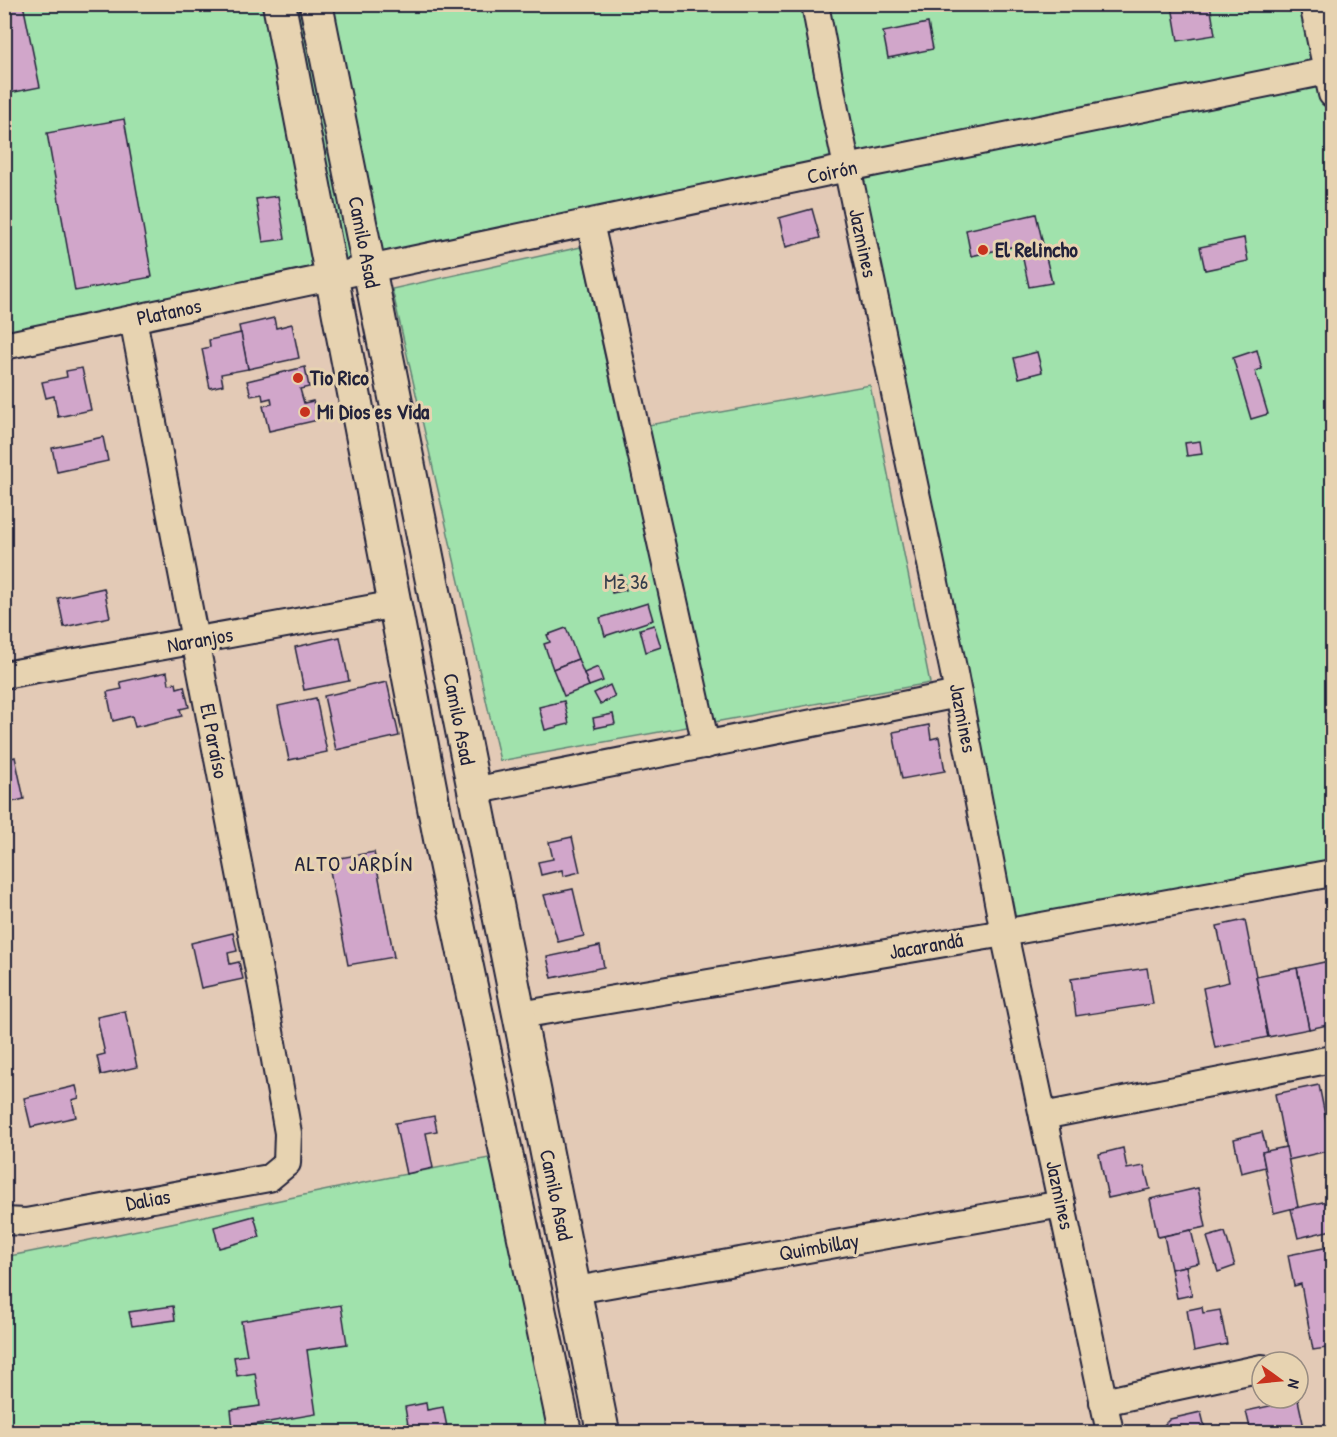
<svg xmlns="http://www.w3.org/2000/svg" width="1337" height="1437" viewBox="0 0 1337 1437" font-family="'Patrick Hand',sans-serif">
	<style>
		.green { fill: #a0e2ac; stroke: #618274; stroke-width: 1.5 }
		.building { fill: #d1a6ca; stroke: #22223b; stroke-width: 1.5 }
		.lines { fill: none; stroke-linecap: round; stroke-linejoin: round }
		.minor-casing { stroke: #22223b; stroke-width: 30 }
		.tertiary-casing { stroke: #22223b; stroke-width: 36 }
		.minor { stroke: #e7d3b1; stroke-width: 26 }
		.tertiary { stroke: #e7d3b1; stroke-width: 32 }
		.poi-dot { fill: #c8321e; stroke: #e7d3b1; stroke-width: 2 }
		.labels { text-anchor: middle; stroke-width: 6; stroke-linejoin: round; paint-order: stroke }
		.street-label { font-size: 21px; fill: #22223b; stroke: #e7d3b1 }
		.poi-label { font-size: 21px; font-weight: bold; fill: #22223b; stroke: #e7d3b1; text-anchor: start }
		.park-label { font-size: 21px; fill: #353f4c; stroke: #e7d3b1 }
		.neighbourhood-label { font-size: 22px; letter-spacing: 1.5px; fill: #22223b; stroke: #e7d3b1 }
	</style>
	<rect width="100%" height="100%" fill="#e3cab6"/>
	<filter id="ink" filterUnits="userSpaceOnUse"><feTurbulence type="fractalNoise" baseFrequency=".0167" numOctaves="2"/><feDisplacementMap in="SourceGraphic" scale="12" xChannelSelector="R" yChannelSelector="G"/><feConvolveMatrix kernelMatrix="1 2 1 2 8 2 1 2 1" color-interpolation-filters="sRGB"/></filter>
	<g filter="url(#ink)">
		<g class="green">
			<path d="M5 5H1332V873L1004 933 847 168 5 346Z"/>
			<path d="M581 247 621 430 870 385 930 683 500 761 392 289Z"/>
			<path d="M506 1155 565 1432H5V1257C172 1225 338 1185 506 1155Z"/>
		</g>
		<g class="building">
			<path d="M4 4H23L40 87 4 94Z"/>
			<path d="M1182 4H1210L1215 35 1178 41 1172 6Z"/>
			<path d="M928 23 933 49 888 58 883 32Z"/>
			<path d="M124 119 152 277 75 291 47 133Z"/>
			<path d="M278 196 285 239 263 242 256 199Z"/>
			<path d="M812 209 820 238 786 247 779 218Z"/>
			<path d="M1036 214 1052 283 1029 287 1020 245 971 256 966 230Z"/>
			<path d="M1244 238 1248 261 1205 270 1200 247Z"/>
			<path d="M274 318 276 328 292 324 299 358 248 369 239 326Z"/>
			<path d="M241 333 248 369 221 374 223 385 210 388 202 349 210 347 209 340Z"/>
			<path d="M1257 350 1262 369 1255 371 1268 414 1251 419 1233 358Z"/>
			<path d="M1037 352 1042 372 1019 378 1014 358Z"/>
			<path d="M305 367 309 387 300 389 304 403 313 401 318 420 269 431 263 406 272 404 271 398 263 400 262 394 251 396 247 381Z"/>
			<path d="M82 368 91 410 58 417 54 396 46 398 42 382 67 377 66 371Z"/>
			<path d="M103 437 108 461 57 472 52 448Z"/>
			<path d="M1200 441 1202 454 1187 456 1185 443Z"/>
			<path d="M622 575 626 590 612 593 609 578Z"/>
			<path d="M104 588 110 617 64 627 58 598Z"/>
			<path d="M648 603 653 620 605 636 600 618Z"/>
			<path d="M654 625 661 647 646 652 640 629Z"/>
			<path d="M566 628 578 659 553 669 544 644 550 642 547 635Z"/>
			<path d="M340 637 349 681 304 690 295 647Z"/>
			<path d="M578 659 589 686 564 696 553 669Z"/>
			<path d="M598 667 603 681 589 686 584 673Z"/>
			<path d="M167 672 169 684 176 683 177 688 184 686 189 707 180 709 182 716 135 727 132 716 113 721 107 692 122 689 120 682Z"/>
			<path d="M387 682 399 736 336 750 324 696Z"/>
			<path d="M610 685 615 697 600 704 594 693Z"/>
			<path d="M316 698 327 752 289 760 278 706Z"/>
			<path d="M564 701 569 724 545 730 539 707Z"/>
			<path d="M613 714 615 724 595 728 593 718Z"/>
			<path d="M929 725 931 739 939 737 945 771 902 779 893 732Z"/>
			<path d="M4 728 11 758 4 760Z"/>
			<path d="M15 757 24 799 4 804V760Z"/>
			<path d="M572 837 580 872 563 876 562 870 541 875 538 862 553 859 549 842Z"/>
			<path d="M374 852 394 957 348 965 328 860Z"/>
			<path d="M573 889 584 936 558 942 544 895Z"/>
			<path d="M1245 920 1268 1037 1215 1048 1203 988 1229 982 1217 926Z"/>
			<path d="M233 933 237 951 228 953 230 964 239 962 243 979 201 988 191 943Z"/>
			<path d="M600 946 604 967 552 978 547 957Z"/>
			<path d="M1329 961 1332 976V1024L1309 1029 1297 968Z"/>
			<path d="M1147 968 1153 1004 1076 1016 1071 979Z"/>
			<path d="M1297 968 1309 1029 1268 1037 1256 976Z"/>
			<path d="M125 1011 137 1067 101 1075 97 1056 105 1054 97 1017Z"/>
			<path d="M1319 1085 1332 1150 1288 1160 1275 1094Z"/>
			<path d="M76 1086 79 1098 72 1100 76 1117 31 1127 24 1098Z"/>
			<path d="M434 1116 437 1131 426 1133 433 1168 406 1174 395 1123Z"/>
			<path d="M1262 1132 1267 1151 1262 1152 1265 1167 1241 1173 1234 1139Z"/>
			<path d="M1286 1147 1298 1207 1274 1213 1262 1152Z"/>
			<path d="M1123 1148 1127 1169 1144 1166 1150 1189 1108 1198 1099 1154Z"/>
			<path d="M1198 1188 1206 1227 1158 1237 1150 1199Z"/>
			<path d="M1332 1200V1230L1298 1238 1291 1209Z"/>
			<path d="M254 1216 260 1237 219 1248 214 1227Z"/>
			<path d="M1191 1230 1199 1263 1171 1269 1164 1236Z"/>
			<path d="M1225 1232 1235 1266 1218 1272 1207 1237Z"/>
			<path d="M1329 1247 1332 1263V1381L1326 1348 1313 1350 1301 1284 1294 1286 1288 1255Z"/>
			<path d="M1186 1266 1192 1295 1177 1298 1171 1269Z"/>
			<path d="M341 1305 347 1344 307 1350 316 1414 233 1428 231 1410 260 1406 255 1373 237 1376 234 1357 247 1355 241 1321Z"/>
			<path d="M173 1306 175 1320 132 1326 129 1312Z"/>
			<path d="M1202 1307 1203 1313 1220 1310 1227 1344 1194 1351 1187 1310Z"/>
			<path d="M1298 1400 1305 1432H1251L1246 1411Z"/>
			<path d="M426 1403 427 1410 443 1407 448 1432H400L409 1431 405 1407Z"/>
			<path d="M1201 1412 1206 1432H1157L1170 1419Z"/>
		</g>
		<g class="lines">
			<defs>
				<g id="minor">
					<path d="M815 4 835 110 953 668 1004 933 1110 1432"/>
					<path d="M1313 4 1332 94"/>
					<path d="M590 223 706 745"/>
					<path d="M4 346 847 168 1332 70"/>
					<path d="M4 675 396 604"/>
					<path d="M473 791 958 694"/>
					<path d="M520 1015 1004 933 1332 873"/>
					<path d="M1043 1116 1332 1059"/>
					<path d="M4 1221 26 1222 269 1178 287 1163 288 1133 263 992 133 319"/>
					<path d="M576 1290 1062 1204"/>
					<path d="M1103 1402 1262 1368"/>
				</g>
				<g id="tertiary">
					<path d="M279 4 441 844 565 1432"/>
					<path d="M316 4 603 1432"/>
				</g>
			</defs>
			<use href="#minor" class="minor-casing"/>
			<use href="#tertiary" class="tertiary-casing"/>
			<use href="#minor" class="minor"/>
			<use href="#tertiary" class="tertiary"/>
		</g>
	</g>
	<g class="poi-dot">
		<circle cx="983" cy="250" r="6"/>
		<circle cx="298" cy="378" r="6"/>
		<circle cx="305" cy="412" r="6"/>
	</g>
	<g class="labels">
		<g class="street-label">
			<text transform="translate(832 172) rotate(-12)" y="7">Coirón</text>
			<text transform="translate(364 242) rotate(79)" y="7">Camilo Asad</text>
			<text transform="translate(863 243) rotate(78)" y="7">Jazmines</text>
			<text transform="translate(169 312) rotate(-12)" y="7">Platanos</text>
			<text transform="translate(200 640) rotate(-10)" y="7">Naranjos</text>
			<text transform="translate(963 718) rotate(79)" y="7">Jazmines</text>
			<text transform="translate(459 719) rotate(79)" y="7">Camilo Asad</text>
			<text transform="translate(214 741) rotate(79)" y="7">El Paraíso</text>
			<text transform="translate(926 946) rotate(-10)" y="7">Jacarandá</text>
			<text transform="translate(556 1195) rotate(78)" y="7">Camilo Asad</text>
			<text transform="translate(1060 1195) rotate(78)" y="7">Jazmines</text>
			<text transform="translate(148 1200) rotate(-10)" y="7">Dalias</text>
			<text transform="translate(819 1247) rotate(-10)" y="7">Quimbillay</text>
		</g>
		<g class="poi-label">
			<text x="995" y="257">El Relincho</text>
			<text x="310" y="385">Tio Rico</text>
			<text x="317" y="419">Mi Dios es Vida</text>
		</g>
		<g class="park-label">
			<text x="626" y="589">Mz 36</text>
		</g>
		<g class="neighbourhood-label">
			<text x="354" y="871">ALTO JARDÍN</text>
		</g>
	</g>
	<rect width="1337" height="1437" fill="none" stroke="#e7d3b1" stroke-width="24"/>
	<rect x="12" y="12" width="1313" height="1413" fill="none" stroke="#22223b" stroke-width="2" filter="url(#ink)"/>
	<g transform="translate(1280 1380) rotate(105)"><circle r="28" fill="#e7d3b1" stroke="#988c82" stroke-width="1.5"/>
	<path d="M0-4.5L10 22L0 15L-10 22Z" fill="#c8321e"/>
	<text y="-9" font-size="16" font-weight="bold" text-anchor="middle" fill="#22223b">N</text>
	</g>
</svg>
